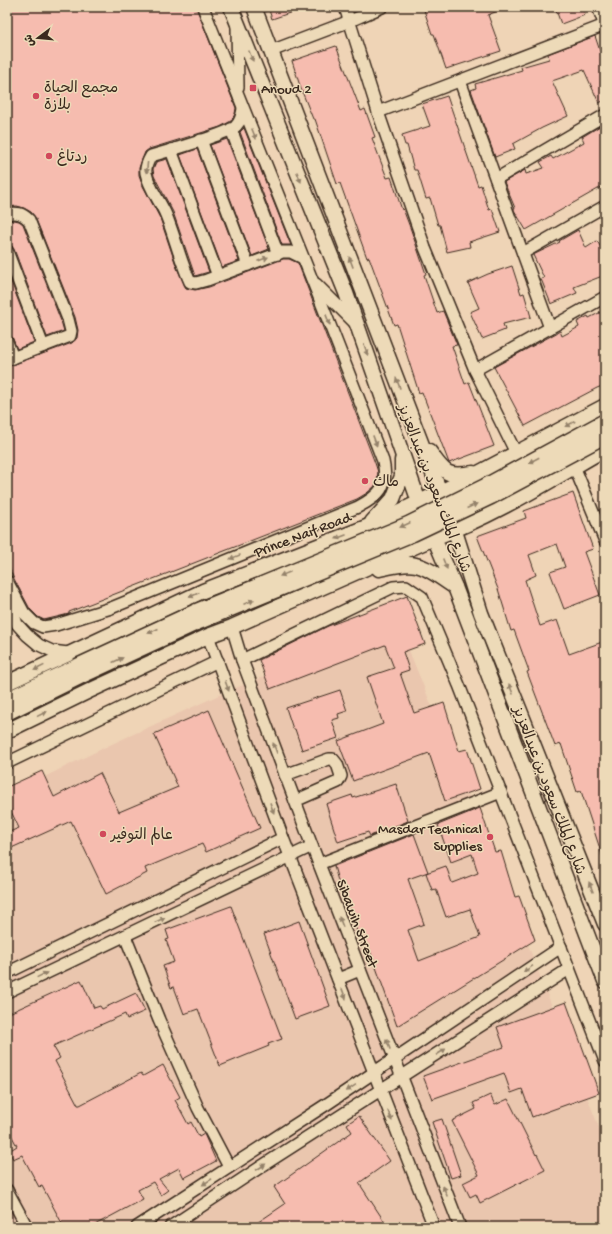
<svg xmlns="http://www.w3.org/2000/svg" width="612" height="1234" viewBox="0 0 612 1234" font-family="'Gochi Hand','Playpen Sans Arabic',sans-serif">
	<style>
		.built { fill: #eac6ae }
		.building { fill: #f6bcaf; stroke: #3b2a1e }
		.lines { fill: none; stroke-linecap: round; stroke-linejoin: round }
		.minor-casing { stroke: #3b2a1e; stroke-width: 14 }
		.major-casing { stroke: #3b2a1e; stroke-width: 17 }
		.minor { stroke: #eddab8; stroke-width: 11 }
		.major { stroke: #eddab8; stroke-width: 14 }
		.major-bridge-casing { stroke: #3b2a1e; stroke-width: 17; stroke-linecap: butt }
		.major-bridge { stroke: #eddab8; stroke-width: 14 }
		.oneway { fill: #94826b }
		.poi-dot { fill: #d1495b; stroke: #eddab8; stroke-width: 1.5 }
		.labels { text-anchor: middle; stroke-width: 3; stroke-linejoin: round; paint-order: stroke }
		.poi-label { font-size: 15px; fill: #3b2a1e; stroke: #eddab8; text-anchor: start }
		.street-label { font-size: 15px; fill: #3b2a1e; stroke: #eddab8 }
	</style>
	<rect width="100%" height="100%" fill="#efd4b6"/>
	<filter id="ink" filterUnits="userSpaceOnUse"><feTurbulence type="fractalNoise" baseFrequency=".025" numOctaves="2"/><feDisplacementMap in="SourceGraphic" scale="8" xChannelSelector="R" yChannelSelector="G"/><feConvolveMatrix kernelMatrix="1 2 1 2 8 2 1 2 1" color-interpolation-filters="sRGB"/></filter>
	<g filter="url(#ink)">
		<path class="built" d="M396 619 499 870 605 1143V1227H7V795L114 743 230 690 254 681Z"/>
		<g class="building">
			<path d="M7 7H196L236 108 235 114 231 121 220 127 149 149 145 152 139 168V175L143 186 160 218 177 268 186 288 195 290 209 287 283 259H289L298 263 375 463 378 472 377 482 375 486 367 493 357 499 69 612V614L44 620 38 617 30 609 13 577 7 562V367L72 343 77 338 78 330 75 317 35 217 31 212 24 208 17 206 7 207Z"/>
			<path d="M268 7H304V8L272 19Z"/>
			<path d="M423 7H507L488 15 501 51 446 69 434 34H432Z"/>
			<path d="M555 7H583L585 15 561 24Z"/>
			<path d="M595 36 605 66V100L599 103 584 70 552 81 568 116 542 128 513 144 515 149 495 157 471 90 476 88 475 84 522 70 521 67 549 59 548 54Z"/>
			<path d="M336 46 361 111 365 109 375 137 372 138 387 178 391 177 402 210 403 209 411 230 426 274 424 275 437 313 443 311 457 345 452 346 465 384 469 382 494 446 449 463 422 392 419 393 397 324 394 325 369 257 367 258 340 183 337 184 315 119H313L301 89 292 61Z"/>
			<path d="M447 96 478 186 481 185 489 210 492 209 500 232 469 242 470 247 447 252 440 225H438L430 198 426 199 417 170H414L407 145H405L402 135 430 126 422 104Z"/>
			<path d="M605 123V185L526 230 514 210V208H515L504 182 525 170 526 174 544 168 540 162 551 156 553 159 584 142 582 137Z"/>
			<path d="M244 128 290 243 291 245H282L240 132Z"/>
			<path d="M227 139 269 249 252 256 210 145Z"/>
			<path d="M197 149 239 261 222 267 180 155Z"/>
			<path d="M167 159 209 272 205 273 195 276 173 212 154 176 153 169 156 162Z"/>
			<path d="M14 220 19 221 23 224 61 321 64 331 47 337 14 249 11 245 7 244V221Z"/>
			<path d="M578 230 586 248 597 241 602 249 605 248V275L574 287 577 293 551 304 541 279 544 278 533 255 560 242 559 241Z"/>
			<path d="M512 266 521 294 524 293 531 317 503 324 505 330 482 339 470 312 479 308 468 283 488 274Z"/>
			<path d="M7 271 34 342 17 349 12 337 7 335Z"/>
			<path d="M605 310V385L597 388 525 426 494 367 560 331 562 336 579 327 577 322 588 316 589 318Z"/>
			<path d="M573 493 593 549 584 552 600 595 564 609 550 572 565 567 557 544 529 555 536 575 525 580 540 626 557 620 569 654 605 641V861H604L581 791 577 792 561 744 555 746 527 672 529 671 514 630 511 631 498 589 477 536 526 518 524 511Z"/>
			<path d="M407 596 425 644 403 652 409 670 400 673 414 713 444 703 459 751 467 749 480 789 445 801 429 753 353 781 338 741 383 724 367 677 394 668 385 645 270 689 259 660 328 626Z"/>
			<path d="M340 690 347 711 338 714 339 718 332 720 338 738 302 750 295 729H293L286 708Z"/>
			<path d="M209 710 260 828 206 852 202 844 145 868 147 873 106 894 71 821 7 850V833L19 828 7 803V787L42 771 54 797 100 773 119 812 178 787 154 734Z"/>
			<path d="M396 784 408 821 370 836 368 832 338 842 326 804 352 795 353 798Z"/>
			<path d="M480 808 495 852 501 851 515 897 519 896 535 940 397 1026 368 945 363 947 349 910 350 909 338 881 334 866 414 834 428 872 408 879 424 924 408 930 419 961 480 937 470 909 446 917 436 889 432 890 426 873 446 866 452 883 478 873 472 854 451 862 438 825Z"/>
			<path d="M231 906 282 1039 268 1044 269 1046 220 1066 198 1009 184 1014 174 987 171 988 163 966 174 962 166 940 169 939 166 930Z"/>
			<path d="M299 921 330 1006 295 1019 264 934Z"/>
			<path d="M81 980 94 1008 100 1006 102 1009 136 993 145 1011 127 1019 125 1014 53 1046 60 1058 55 1061 78 1105H80L141 1073 143 1076 163 1065 180 1097 175 1100 188 1124 191 1122 199 1137 204 1134 216 1161 184 1178 179 1168 159 1179 168 1190 161 1195 153 1182 138 1190 143 1199 91 1227H64L42 1186 39 1187 22 1155 13 1159 9 1151 17 1146 7 1127V1014Z"/>
			<path d="M566 1002 599 1093 532 1117 522 1089 511 1093 504 1073 432 1099 423 1076 504 1047 497 1027Z"/>
			<path d="M490 1095 495 1105 508 1099 536 1155 537 1154 545 1170 480 1203 476 1194 470 1197 463 1183 479 1175 452 1121 476 1109 473 1103Z"/>
			<path d="M359 1116 390 1161 359 1183 388 1227H251L285 1204 274 1187 352 1132 347 1124Z"/>
			<path d="M442 1119 461 1175 451 1178 432 1122Z"/>
		</g>
		<g class="lines">
			<defs>
				<g id="minor">
					<path d="M345 7 378 112 425 248 475 370 516 453"/>
					<path d="M598 7 605 26"/>
					<path d="M237 26 238 87"/>
					<path d="M271 51 350 21 382 7"/>
					<path d="M460 81 550 328"/>
					<path d="M243 109C242 115 241 121 236 126 230 133 165 152 151 156 148 161 145 167 146 173 149 188 160 201 166 215 175 237 180 260 190 282L196 283 207 280 282 252H291L303 258"/>
					<path d="M378 112 605 25"/>
					<path d="M231 129 278 254"/>
					<path d="M201 140 248 265"/>
					<path d="M171 150 218 276"/>
					<path d="M496 179 605 115"/>
					<path d="M7 214C17 212 22 213 29 220L68 319 71 331 70 336 7 360"/>
					<path d="M7 251 43 346"/>
					<path d="M523 253 605 206"/>
					<path d="M316 284 356 324"/>
					<path d="M7 342 13 358"/>
					<path d="M475 370 605 297"/>
					<path d="M574 466 605 541"/>
					<path d="M7 581 24 613 34 623 43 627 56 625 111 608 358 507C379 496 389 487 383 461L321 302 203 7"/>
					<path d="M7 595 17 624 27 635 39 645 52 651 68 653"/>
					<path d="M232 627 242 660 312 846 460 1227"/>
					<path d="M208 636 283 838 434 1227"/>
					<path d="M242 660 393 587 406 586 422 597 459 685 605 1061"/>
					<path d="M7 763 218 661"/>
					<path d="M285 775 329 759H333L337 764 341 776 338 782 295 801"/>
					<path d="M319 864 501 792"/>
					<path d="M125 936 159 1020 198 1108 229 1167"/>
					<path d="M7 973 283 838"/>
					<path d="M338 979 360 970"/>
					<path d="M7 992 312 846"/>
					<path d="M7 1190 27 1227"/>
					<path d="M137 1227 324 1106 561 947"/>
					<path d="M170 1227 262 1166 569 969"/>
				</g>
				<g id="major">
					<path d="M231 7 346 293 419 502 455 587 605 981"/>
					<path d="M254 7 455 531 481 613 605 924"/>
					<path d="M429 451C444 472 446 478 473 473"/>
					<path d="M372 522 393 499 402 476V460"/>
					<path d="M379 569C391 567 404 562 416 565 430 568 443 580 455 587"/>
					<path d="M7 683 203 591 374 524 469 478 605 406"/>
					<path d="M7 699 77 666"/>
					<path d="M7 713 82 676"/>
					<path d="M7 731 89 691 208 636 232 627 434 538C494 516 549 481 605 449"/>
				</g>
			</defs>
			<use href="#minor" class="minor-casing"/>
			<use href="#major" class="major-casing"/>
			<use href="#minor" class="minor"/>
			<use href="#major" class="major"/>
			<defs>
				<g id="major-bridge">
					<path d="M77 666 194 612 408 524 485 486 605 421"/>
					<path d="M82 676 199 622 413 534 491 497 605 436"/>
				</g>
			</defs>
			<use href="#major-bridge" class="major-bridge-casing"/>
			<use href="#major-bridge" class="major-bridge"/>
		</g>
		<defs><path id="oneway-solid" d="M-6-.8H1V-3.2L6.5 0L1 3.2V.8H-6Z"/></defs>
		<g class="oneway">
			<use href="#oneway-solid" transform="translate(251 56) rotate(68)"/>
			<use href="#oneway-solid" transform="translate(254 134) rotate(68)"/>
			<use href="#oneway-solid" transform="translate(147 168) rotate(96)"/>
			<use href="#oneway-solid" transform="translate(299 177) rotate(68)"/>
			<use href="#oneway-solid" transform="translate(263 259) rotate(-21)"/>
			<use href="#oneway-solid" transform="translate(351 262) rotate(-111)"/>
			<use href="#oneway-solid" transform="translate(328 320) rotate(69)"/>
			<use href="#oneway-solid" transform="translate(366 350) rotate(71)"/>
			<use href="#oneway-solid" transform="translate(398 383) rotate(-111)"/>
			<use href="#oneway-solid" transform="translate(570 424) rotate(152)"/>
			<use href="#oneway-solid" transform="translate(375 441) rotate(69)"/>
			<use href="#oneway-solid" transform="translate(534 460) rotate(152)"/>
			<use href="#oneway-solid" transform="translate(472 506) rotate(-25)"/>
			<use href="#oneway-solid" transform="translate(405 525) rotate(156)"/>
			<use href="#oneway-solid" transform="translate(341 537) rotate(159)"/>
			<use href="#oneway-solid" transform="translate(235 557) rotate(158)"/>
			<use href="#oneway-solid" transform="translate(445 564) rotate(68)"/>
			<use href="#oneway-solid" transform="translate(285 574) rotate(158)"/>
			<use href="#oneway-solid" transform="translate(194 595) rotate(155)"/>
			<use href="#oneway-solid" transform="translate(249 602) rotate(-22)"/>
			<use href="#oneway-solid" transform="translate(153 631) rotate(155)"/>
			<use href="#oneway-solid" transform="translate(118 660) rotate(-25)"/>
			<use href="#oneway-solid" transform="translate(39 668) rotate(154)"/>
			<use href="#oneway-solid" transform="translate(227 686) rotate(70)"/>
			<use href="#oneway-solid" transform="translate(511 689) rotate(-112)"/>
			<use href="#oneway-solid" transform="translate(42 714) rotate(-26)"/>
			<use href="#oneway-solid" transform="translate(275 748) rotate(-111)"/>
			<use href="#oneway-solid" transform="translate(272 808) rotate(70)"/>
			<use href="#oneway-solid" transform="translate(591 887) rotate(-112)"/>
			<use href="#oneway-solid" transform="translate(160 920) rotate(-25)"/>
			<use href="#oneway-solid" transform="translate(341 922) rotate(-111)"/>
			<use href="#oneway-solid" transform="translate(528 969) rotate(146)"/>
			<use href="#oneway-solid" transform="translate(42 975) rotate(-26)"/>
			<use href="#oneway-solid" transform="translate(344 994) rotate(69)"/>
			<use href="#oneway-solid" transform="translate(388 1044) rotate(-111)"/>
			<use href="#oneway-solid" transform="translate(441 1052) rotate(-33)"/>
			<use href="#oneway-solid" transform="translate(351 1088) rotate(146)"/>
			<use href="#oneway-solid" transform="translate(390 1116) rotate(69)"/>
			<use href="#oneway-solid" transform="translate(261 1167) rotate(-33)"/>
			<use href="#oneway-solid" transform="translate(207 1182) rotate(147)"/>
			<use href="#oneway-solid" transform="translate(445 1191) rotate(-112)"/>
		</g>
	</g>
	<g class="poi-dot">
		<rect x="249" y="84" width="8" height="8" rx="2"/>
		<circle cx="36" cy="96" r="4"/>
		<circle cx="49" cy="156" r="4"/>
		<circle cx="365" cy="481" r="4"/>
		<circle cx="103" cy="834" r="4"/>
		<circle cx="490" cy="837" r="4"/>
	</g>
	<g class="labels">
		<g class="poi-label">
			<text x="44" y="92">مجمع الحياة<tspan x="44" dy="17">بلازة</tspan></text>
			<text x="261" y="93">Anoud 2</text>
			<text x="57" y="161">ردتاغ</text>
			<text x="373" y="486">ماك</text>
			<text x="482" y="833" text-anchor="end">Masdar Technical<tspan x="482" dy="17">Supplies</tspan></text>
			<text x="111" y="839">عالم التوفير</text>
		</g>
		<g class="street-label">
			<text transform="translate(435 488) rotate(69)" y="5">شارع الملك سعود بن عبدالعزيز</text>
			<text transform="translate(302 534) rotate(-21)" y="5">Prince Naif Road</text>
			<text transform="translate(550 790) rotate(69)" y="5">شارع الملك سعود بن عبدالعزيز</text>
			<text transform="translate(358 923) rotate(69)" y="5">Sibawih Street</text>
		</g>
	</g>
	<rect width="612" height="1234" fill="none" stroke="#eddab8" stroke-width="24"/>
	<rect x="12" y="12" width="588" height="1210" fill="none" stroke="#3b2a1e" stroke-width="1.5" filter="url(#ink)"/>
	<g transform="translate(38 38) rotate(254)" stroke="#eddab8" stroke-width="3" paint-order="stroke">
	<path d="M0-3L7 15L0 10L-7 15Z" fill="#3b2a1e"/>
	<text y="-6" font-size="11" font-weight="bold" text-anchor="middle" fill="#3b2a1e">ش</text>
	</g>
</svg>
